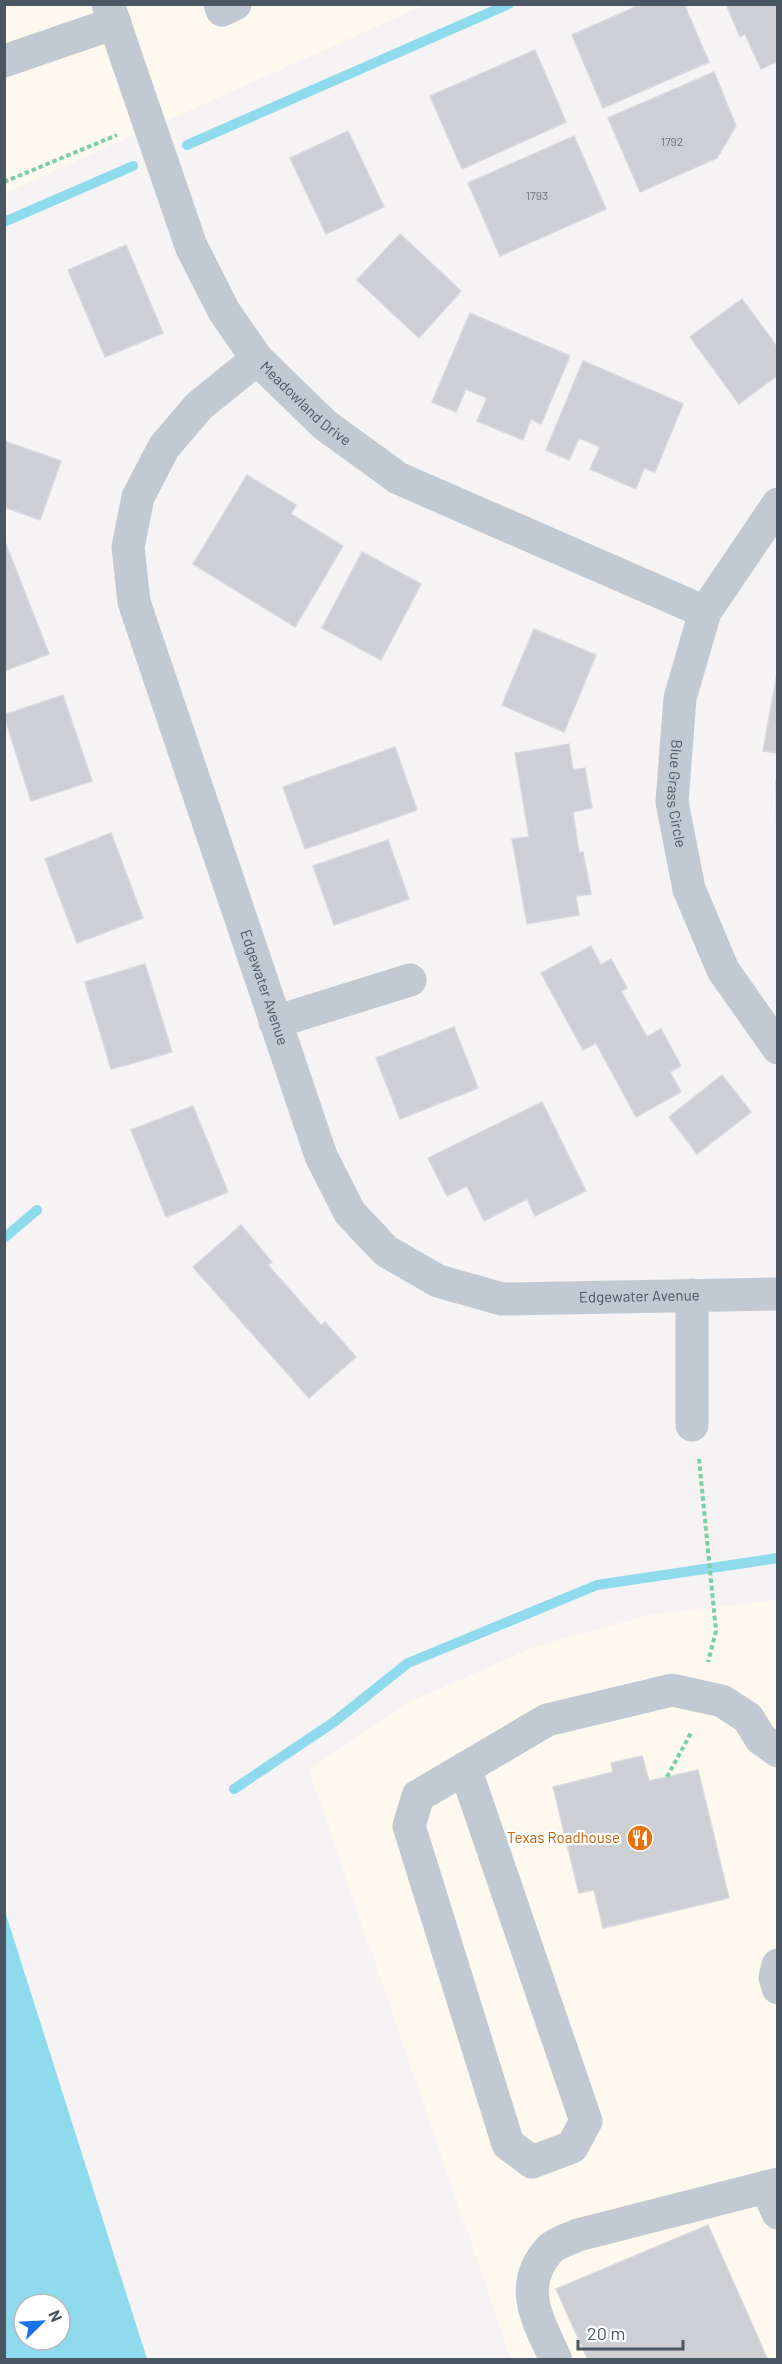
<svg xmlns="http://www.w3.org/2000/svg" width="782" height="2364" viewBox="0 0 782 2364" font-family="Barlow,sans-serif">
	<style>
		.commercial { fill: #fdf9ef }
		.water { fill: #90daee; fill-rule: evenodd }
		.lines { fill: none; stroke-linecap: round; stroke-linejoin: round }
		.stream { stroke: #90daee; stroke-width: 10 }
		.building { fill: #cdcfd5; stroke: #d7d9de; stroke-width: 1.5 }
		.path { stroke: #7ad0a6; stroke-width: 4; stroke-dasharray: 4.5 3; stroke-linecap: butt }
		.minor { stroke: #c1cad2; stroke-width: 33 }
		.labels { text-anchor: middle; stroke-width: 4.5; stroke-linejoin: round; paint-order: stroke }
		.number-label { font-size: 12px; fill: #6b747e }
		.street-label { font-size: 15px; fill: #4a5661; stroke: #fff }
		.food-label { font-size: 15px; fill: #c56008; stroke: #fff; text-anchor: end }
	</style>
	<rect width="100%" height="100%" fill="#f5f3f3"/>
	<g class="commercial">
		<path d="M5 4 425 5 5 193Z"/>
		<path d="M777 1600V2359H511L309 1770 405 1704 534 1647 653 1614Z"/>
	</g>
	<path class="water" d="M4 1908 147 2359H5ZM24 2304H60V2340H24Z"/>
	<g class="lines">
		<g class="stream">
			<path d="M187 145 509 4"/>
			<path d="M4 222 133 166"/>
			<path d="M4 1238 37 1210"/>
			<path d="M234 1789 334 1722 408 1663 597 1585 778 1558"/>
		</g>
	</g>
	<g class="building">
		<path d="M642 4H684L709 62 603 108 572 35Z"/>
		<path d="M726 4H778V61L761 69 745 34 740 37Z"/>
		<path d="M535 50 566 122 462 169 430 96Z"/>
		<path d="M714 72 736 126 717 158 640 192 608 118Z"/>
		<path d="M348 131 384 207 326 234 290 158Z"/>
		<path d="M574 136 606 209 500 256 468 183Z"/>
		<path d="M400 234 461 291 419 338 357 280Z"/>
		<path d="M126 245 163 333 105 357 68 270Z"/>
		<path d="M742 299 778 348V375L739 404 690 337Z"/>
		<path d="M470 313 570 356 541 424 531 419 523 440 477 421 487 398 466 389 456 412 432 402Z"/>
		<path d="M583 361 683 404 655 472 644 468 636 489 590 469 600 447 579 438 569 460 546 450Z"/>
		<path d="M4 441 61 461 40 520 4 507Z"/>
		<path d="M247 475 296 505 291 514 343 546 295 627 193 564Z"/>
		<path d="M6 544 49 654 4 671V545Z"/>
		<path d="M362 552 421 584 381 660 322 628Z"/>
		<path d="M534 629 596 655 564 732 502 705Z"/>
		<path d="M778 668V753L763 751Z"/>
		<path d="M63 695 92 781 31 801 4 715Z"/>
		<path d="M569 744 573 770 585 768 592 808 573 812 579 853 583 852 591 894 576 896 579 915 527 924 512 839 529 837 515 753Z"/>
		<path d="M395 747 417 810 305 849 283 787Z"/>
		<path d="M776 780H778V846H777Z"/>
		<path d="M111 833 143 918 77 943 45 859Z"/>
		<path d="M388 840 409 899 334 925 313 866Z"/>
		<path d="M591 946 601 965 611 959 627 988 621 991 647 1037 661 1029 681 1066 670 1072 681 1092 636 1117 596 1043 583 1050 541 973Z"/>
		<path d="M145 964 172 1052 111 1069 85 982Z"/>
		<path d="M454 1027 478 1088 400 1119 376 1058Z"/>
		<path d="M722 1075 751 1112 697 1154 669 1117Z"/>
		<path d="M542 1102 586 1191 535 1216 527 1199 484 1221 467 1186 447 1196 428 1158Z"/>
		<path d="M193 1106 228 1192 166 1217 131 1130Z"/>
		<path d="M241 1225 272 1262 268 1265 321 1325 325 1322 356 1357 309 1398 193 1267Z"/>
		<path d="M642 1756 649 1781 698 1770 729 1898 603 1928 594 1890 579 1893 553 1787 613 1772 611 1763Z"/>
		<path d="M708 2225 768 2360H588L556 2289Z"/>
	</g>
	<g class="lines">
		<g class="path">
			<path d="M4 182 117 135"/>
			<path d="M699 1459 716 1631 708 1662"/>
			<path d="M667 1777 692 1731"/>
		</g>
		<g class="minor">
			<path id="s1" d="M108 4 191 246 224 311 257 359 325 425 398 478 705 612"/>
			<path d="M220 4 222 10 235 4"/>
			<path d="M4 61 115 23"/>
			<path id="s2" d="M257 359 199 406 164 447 138 497 128 547 134 602 321 1156 350 1213 386 1251 438 1281 502 1299 778 1294"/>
			<path id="s3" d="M778 504 705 612 680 698 672 802 689 889 723 970 778 1048"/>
			<path d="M275 1022 410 980"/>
			<path d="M692 1295V1425"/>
			<path d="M465 1768 586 2121 572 2147 532 2162 508 2144 409 1826 418 1796 547 1720 672 1690 722 1701 748 1718 761 1739 778 1751"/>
			<path d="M778 1965 775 1977 778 1988"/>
			<path d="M766 2187 778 2213"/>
			<path d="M556 2360C539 2322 516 2287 549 2250 555 2243 570 2239 578 2235L778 2184"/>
		</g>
	</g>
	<defs>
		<symbol id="restaurant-disc" viewBox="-11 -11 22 22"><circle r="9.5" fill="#e8710a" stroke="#fff"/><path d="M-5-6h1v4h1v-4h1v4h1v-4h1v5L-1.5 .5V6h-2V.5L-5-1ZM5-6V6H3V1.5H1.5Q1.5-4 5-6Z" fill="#fff"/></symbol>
	</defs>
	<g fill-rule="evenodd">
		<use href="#restaurant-disc" x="625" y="1823" width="30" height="30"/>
	</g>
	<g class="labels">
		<g class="number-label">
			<text x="672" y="146">1792</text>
			<text x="537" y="200">1793</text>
		</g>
		<g class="street-label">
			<text dy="5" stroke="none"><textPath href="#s1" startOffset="453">Meadowland Drive</textPath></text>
			<text dy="5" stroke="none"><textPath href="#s3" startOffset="316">Blue Grass Circle</textPath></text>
			<text dy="5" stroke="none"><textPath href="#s2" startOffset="698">Edgewater Avenue</textPath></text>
			<text dy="5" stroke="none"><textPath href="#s2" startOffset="1256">Edgewater Avenue</textPath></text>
		</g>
		<g class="food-label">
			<text x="620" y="1843">Texas Roadhouse</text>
		</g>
	</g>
	<rect width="782" height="2364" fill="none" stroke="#4a5661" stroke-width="12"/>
	<g transform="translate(42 2322) rotate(66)"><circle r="28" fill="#ffffff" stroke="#b7bbc0" stroke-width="1.5"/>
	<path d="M0-4.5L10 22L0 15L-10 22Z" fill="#1a73e8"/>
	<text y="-9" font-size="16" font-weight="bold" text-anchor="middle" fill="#4a5661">N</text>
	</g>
	<path d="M578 2340v9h105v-9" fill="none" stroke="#4a5661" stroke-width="3"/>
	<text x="587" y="2340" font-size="18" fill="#4a5661" stroke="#ffffff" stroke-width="4.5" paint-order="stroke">20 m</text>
</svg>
